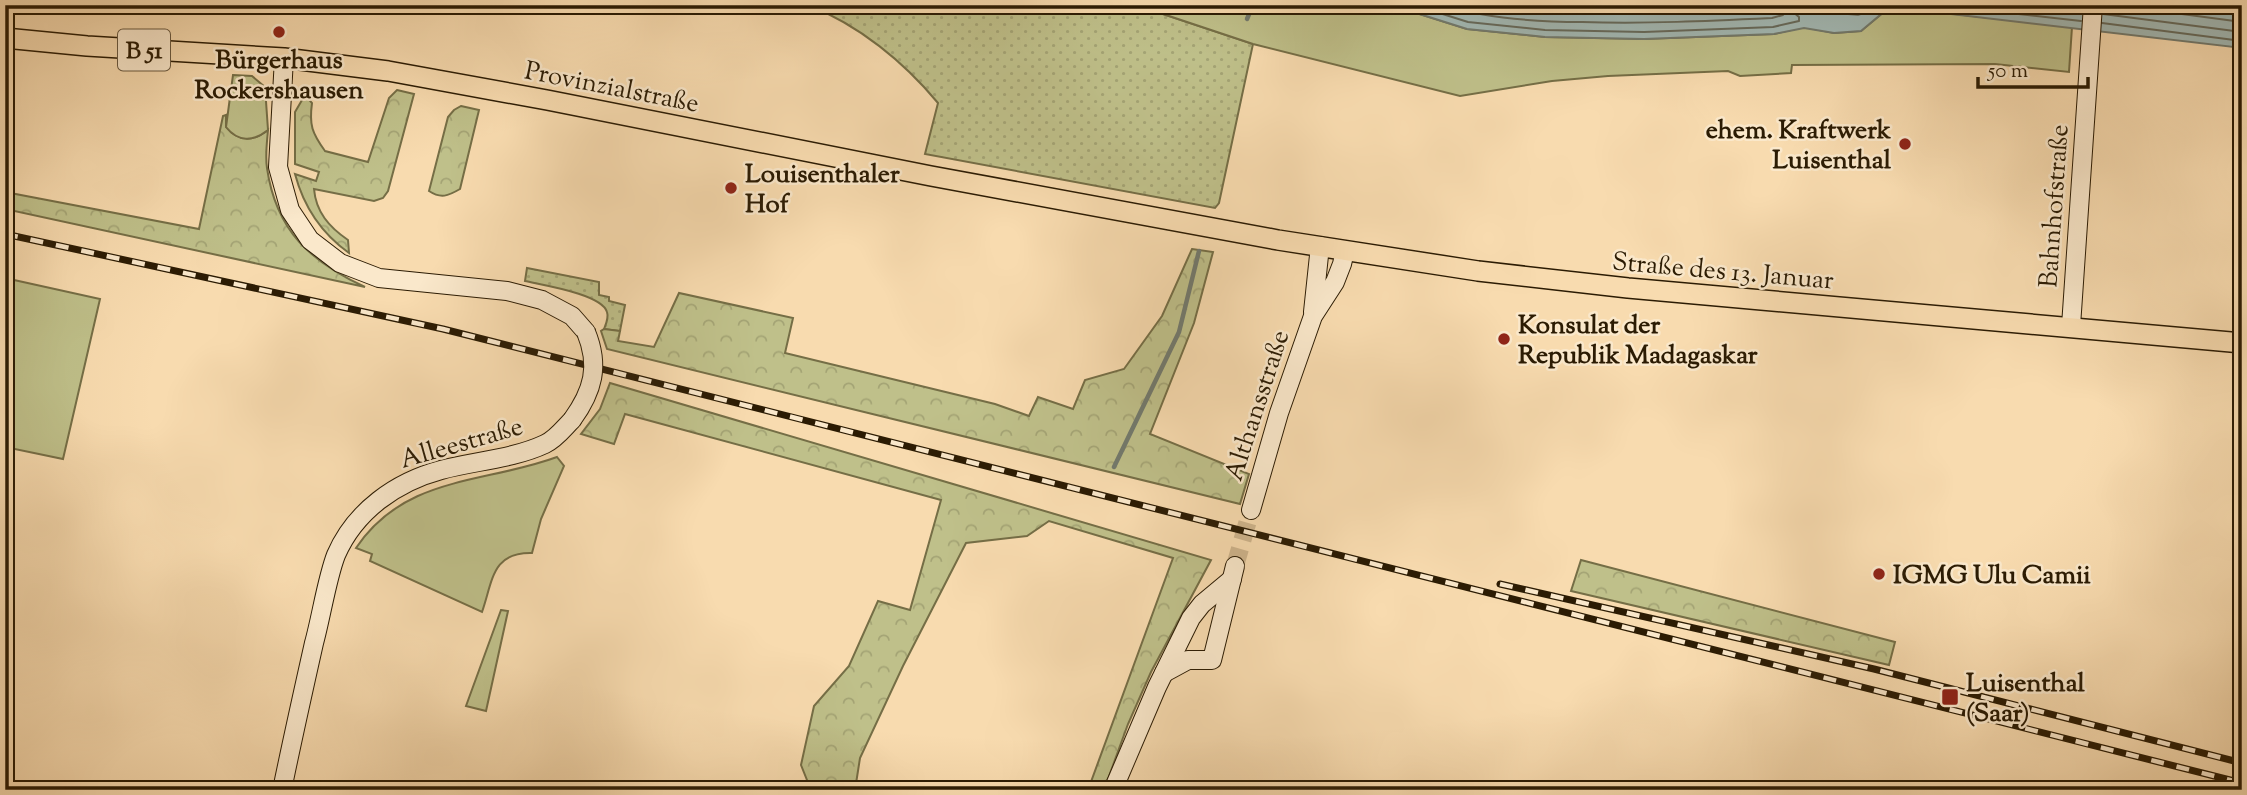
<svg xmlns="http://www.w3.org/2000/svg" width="2247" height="795" viewBox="0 0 2247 795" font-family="'Sorts Mill Goudy',serif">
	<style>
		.grass { fill: url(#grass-dots); stroke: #756e46; stroke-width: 2 }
		.forest { fill: url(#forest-crowns); stroke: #756e46; stroke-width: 2 }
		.green { fill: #bfc08a; stroke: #756e46; stroke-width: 2 }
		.water { fill: #a2b9b5; stroke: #727a6e; stroke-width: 2 }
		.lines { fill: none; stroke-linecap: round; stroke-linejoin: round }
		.shore { stroke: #666a5c; stroke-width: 2 }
		.stream { stroke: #727a6e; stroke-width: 4.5 }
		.secondary-tunnel { stroke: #cfb58d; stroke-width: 18; stroke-dasharray: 18 9; stroke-linecap: butt }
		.secondary-casing { stroke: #2b1b03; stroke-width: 20 }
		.primary-casing { stroke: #2b1b03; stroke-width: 22 }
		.secondary { stroke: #fae8cb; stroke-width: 18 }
		.primary { stroke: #f8dbaf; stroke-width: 19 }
		.rail-casing { stroke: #2b1b03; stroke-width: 7 }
		.rail { stroke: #fae8cb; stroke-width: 4.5; stroke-dasharray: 13; stroke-linecap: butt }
		.secondary-bridge-casing { stroke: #2b1b03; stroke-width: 20; stroke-linecap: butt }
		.secondary-bridge { stroke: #fae8cb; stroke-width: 18 }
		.poi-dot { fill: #8f2418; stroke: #fae8cb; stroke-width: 2.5 }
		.labels { text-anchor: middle; stroke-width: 5; stroke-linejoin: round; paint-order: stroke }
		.shield { fill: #fae8cb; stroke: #69583f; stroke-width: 2 }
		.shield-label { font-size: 24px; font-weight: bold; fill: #2b1b03 }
		.poi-label { font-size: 26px; font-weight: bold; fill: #2b1b03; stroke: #fae8cb; text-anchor: start }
		.street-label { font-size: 26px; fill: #2b1b03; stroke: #fae8cb }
	</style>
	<defs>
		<pattern id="grass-dots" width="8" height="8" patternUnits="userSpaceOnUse" patternTransform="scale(1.75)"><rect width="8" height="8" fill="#bfc08a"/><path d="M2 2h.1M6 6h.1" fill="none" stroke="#a4a475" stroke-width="1.8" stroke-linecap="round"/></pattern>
		<pattern id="forest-crowns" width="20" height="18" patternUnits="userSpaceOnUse" patternTransform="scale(1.75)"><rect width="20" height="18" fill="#bfc08a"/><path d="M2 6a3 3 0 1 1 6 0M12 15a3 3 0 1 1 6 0" fill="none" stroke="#a4a475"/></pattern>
	</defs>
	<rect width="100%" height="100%" fill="#f8dbaf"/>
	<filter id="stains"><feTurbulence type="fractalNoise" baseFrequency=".00286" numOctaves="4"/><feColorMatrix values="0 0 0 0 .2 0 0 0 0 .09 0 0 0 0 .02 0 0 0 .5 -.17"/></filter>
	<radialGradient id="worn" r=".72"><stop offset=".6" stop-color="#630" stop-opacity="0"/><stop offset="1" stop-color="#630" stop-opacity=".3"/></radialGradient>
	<g class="grass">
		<path d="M808 5H1136L1253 44 1219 203 1215 208 925 154 938 103C904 62 859 25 808 5Z"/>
		<path d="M527 268 599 282V295L609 297V301L625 305 620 331 604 329C606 324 609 318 607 312 602 294 542 285 525 281Z"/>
	</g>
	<g class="forest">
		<path d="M397 90 414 94 388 191 383 198 374 201 314 189C316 212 329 227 348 240L349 253C321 233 304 208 295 174L316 181 319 172 295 164V112L305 95 312 103C309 125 312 133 325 151L368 162 389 98Z"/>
		<path d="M461 106 479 110 460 189C448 196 441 199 429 191L448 117 454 110Z"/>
		<path d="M226 115V127C238 142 253 142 268 130 267 142 265 156 267 168 276 231 311 262 365 287L5 209V192L199 229 223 116Z"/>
		<path d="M1192 249 1213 252 1194 323 1150 434 1249 474 1240 504 607 349 601 331 604 329 620 331 618 341 654 347 679 293 793 318 785 353 995 404 1029 416 1038 397 1073 409 1085 380 1124 369 1162 316Z"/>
		<path d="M610 383 1211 560 1151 672 1128 724 1104 790H1088L1173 558 1049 521 1027 536 966 543 903 666 860 758 855 790H811L801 765 814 706 849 666 878 601 910 610 941 500 625 414 614 444 581 434 600 409Z"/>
		<path d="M1581 560 1895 642 1889 665 1571 591Z"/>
	</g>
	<g class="green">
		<path d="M1136 5H1391L1467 29 1545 37 1644 39 1774 34 1804 27 1834 33 1861 31 1885 11 1900 8 2072 27 2069 72 1995 64 1792 65 1791 73 1740 76 1728 71 1608 76 1552 81 1460 96 1253 44Z"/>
		<path d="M1677 5H1861L1864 13 1858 15C1798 6 1738 9 1677 5Z"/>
		<path d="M233 75 252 76 265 87 268 130C253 142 238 142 226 127Z"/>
		<path d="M5 278 100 299 63 459 5 447Z"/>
		<path d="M557 457 564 466 541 519 532 553C492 552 493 580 482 612L370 561 372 554 356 548C405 475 484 484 557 457Z"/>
		<path d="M501 610 508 611 486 711 466 706Z"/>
	</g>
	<path class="water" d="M1391 5 1777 7 1858 15 1864 13 1861 5H2242V48L1900 8 1885 11 1861 31 1834 33 1804 28 1774 34 1644 39 1545 37 1467 29Z"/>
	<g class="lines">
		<g class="shore">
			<path d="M1414 5 1468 22 1545 30 1644 32 1773 27 1799 21V17L1793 12 1792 5"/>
			<path d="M1443 5C1488 19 1536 22 1582 22 1646 24 1709 21 1772 18L1783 15V5"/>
			<path d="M1489 5C1583 15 1675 12 1769 8L1772 5"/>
			<path d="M1938 5 2081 21"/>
			<path d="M2114 5 2242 22"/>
			<path d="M2103 14 2242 32"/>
			<path d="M2102 23 2242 41"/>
		</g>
		<g class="stream">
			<path d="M1247 19 1253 5"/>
			<path d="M1114 467 1179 332 1199 251"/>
		</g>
		<path class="secondary-tunnel" d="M1235 566 1251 510"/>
		<defs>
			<g id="secondary">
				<path d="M284 58 278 167 290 210 310 240 340 263 379 278 507 291 542 300 572 316 586 332"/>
				<path d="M1313 312 1320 246"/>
				<path d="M2071 326 2093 5"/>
				<path d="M1251 510 1279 413 1313 316 1335 282 1342 264 1345 251"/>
				<path d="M1164 673 1188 660H1212L1235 566"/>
				<path d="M282 790C292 741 303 692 314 643 321 618 327 578 336 555 355 511 396 482 441 470 474 461 513 459 545 444 556 439 564 428 572 420"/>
				<path d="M1113 790 1157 687 1191 618 1202 604 1232 579"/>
			</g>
			<path id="primary" d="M5 38 87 46 284 58 388 71 547 100 931 176 1278 240 1478 271 1628 288 2242 343"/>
		</defs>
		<use href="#secondary" class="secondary-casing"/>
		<use href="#primary" class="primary-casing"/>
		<use href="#secondary" class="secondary"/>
		<use href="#primary" class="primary"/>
		<defs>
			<g id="rail">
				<path d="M5 234 443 329 2242 783"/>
				<path d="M1500 584 1874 669 2242 763"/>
			</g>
		</defs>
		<use href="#rail" class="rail-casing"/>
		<use href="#rail" class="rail"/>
		<defs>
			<path id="secondary-bridge" d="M572 420C593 391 600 366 586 332"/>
		</defs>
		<use href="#secondary-bridge" class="secondary-bridge-casing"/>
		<use href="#secondary-bridge" class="secondary-bridge"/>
	</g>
	<g class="poi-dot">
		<circle cx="279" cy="32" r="7"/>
		<circle cx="1905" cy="144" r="7"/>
		<circle cx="731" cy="188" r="7"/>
		<circle cx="1504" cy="339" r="7"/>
		<circle cx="1879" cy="574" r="7"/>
		<rect x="1941" y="688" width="18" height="18" rx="3.5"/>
	</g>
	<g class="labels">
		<rect class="shield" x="118" y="29.5" width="52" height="41" rx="5"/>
		<g class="shield-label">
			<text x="144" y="58">B 51</text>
		</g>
		<g class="poi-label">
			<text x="279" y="68" text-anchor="middle">Bürgerhaus<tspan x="279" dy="30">Rockershausen</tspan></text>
			<text x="1891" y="138" text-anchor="end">ehem. Kraftwerk<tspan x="1891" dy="30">Luisenthal</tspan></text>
			<text x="745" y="182">Louisenthaler<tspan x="745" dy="30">Hof</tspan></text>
			<text x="1518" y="333">Konsulat der<tspan x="1518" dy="30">Republik Madagaskar</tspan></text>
			<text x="1893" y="583">IGMG Ulu Camii</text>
			<text x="1966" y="691">Luisenthal<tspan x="1966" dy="30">(Saar)</tspan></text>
		</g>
		<g class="street-label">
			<text transform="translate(612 86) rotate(11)" y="9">Provinzialstraße</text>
			<text transform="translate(2053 206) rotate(-86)" y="9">Bahnhofstraße</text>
			<text transform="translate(1723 270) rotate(5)" y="9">Straße des 13. Januar</text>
			<text transform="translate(1256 405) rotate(-72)" y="9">Althansstraße</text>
			<text transform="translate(461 442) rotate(-16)" y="9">Alleestraße</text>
		</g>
	</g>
	<rect width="2247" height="795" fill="none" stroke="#f8dbaf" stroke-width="28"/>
	<rect x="7" y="7" width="2233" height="781" fill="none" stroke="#2b1b03" stroke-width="3.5"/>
	<rect x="14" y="14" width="2219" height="767" fill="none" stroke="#2b1b03" stroke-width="2"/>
	<path d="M1978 77v10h110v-10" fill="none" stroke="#2b1b03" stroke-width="3.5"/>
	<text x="1988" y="77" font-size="21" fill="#2b1b03" stroke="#fae8cb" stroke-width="5" paint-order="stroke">50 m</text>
	<rect width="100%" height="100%" filter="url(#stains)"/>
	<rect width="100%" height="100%" fill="url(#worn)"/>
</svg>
